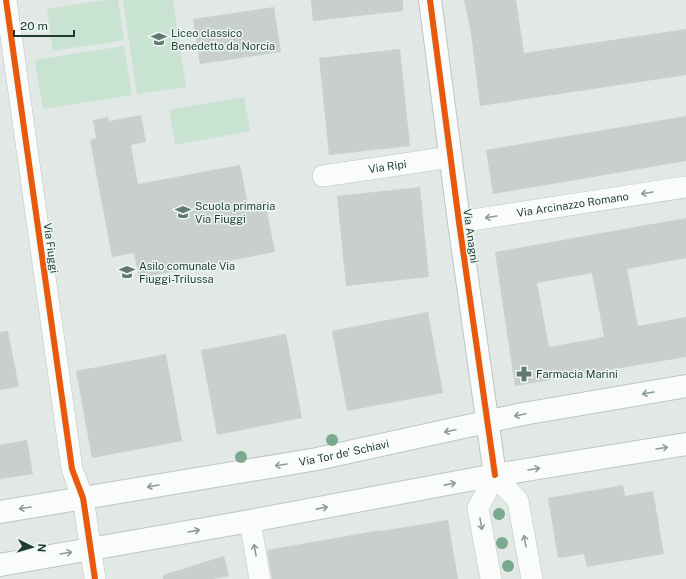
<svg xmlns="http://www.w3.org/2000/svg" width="686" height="579" viewBox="0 0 686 579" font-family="'Public Sans',sans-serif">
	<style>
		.green { fill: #c8e3d1 }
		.building { fill: #c8cfcc; fill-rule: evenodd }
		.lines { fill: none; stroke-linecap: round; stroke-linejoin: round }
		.minor-casing { stroke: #bec5c2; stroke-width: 22 }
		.tertiary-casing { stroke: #bec5c2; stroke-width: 24 }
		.secondary-casing { stroke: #bdc6c2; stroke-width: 24 }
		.minor { stroke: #fafcfb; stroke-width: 21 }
		.tertiary { stroke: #fafcfb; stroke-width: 22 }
		.secondary { stroke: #fafcfb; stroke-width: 22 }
		.cycleway-casing { stroke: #eef7f3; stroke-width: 8 }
		.cycleway { stroke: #e8590c; stroke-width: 6 }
		.tree { fill: #7aa98d }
		.oneway { stroke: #8c9c98 }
		.labels { text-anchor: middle; stroke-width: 3; stroke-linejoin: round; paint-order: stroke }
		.poi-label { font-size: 11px; fill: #1e3c34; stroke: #eef7f3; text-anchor: start }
		.street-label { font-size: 11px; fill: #1e3c34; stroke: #eef7f3 }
	</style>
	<rect width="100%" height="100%" fill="#e1e8e5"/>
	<g class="green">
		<path d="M104 0H118L124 40 53 51 47 9Z"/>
		<path d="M128 0H173L186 87 137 94 123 1Z"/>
		<path d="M124 46 132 95 43 109 35 60Z"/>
		<path d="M244 97 250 131 175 145 169 110Z"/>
	</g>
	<g class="building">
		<path d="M311 0H403V11L313 21Z"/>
		<path d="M464 0H516L524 53 686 29V75L480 106 471 33Z"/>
		<path d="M274 7 281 52 200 64 193 19Z"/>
		<path d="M400 49 410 146 329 155 319 58Z"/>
		<path d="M141 115 146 142 131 145 138 184 240 165 248 205 265 201 275 252 139 278 134 253 112 257 90 140 96 138 93 120 108 117 109 121Z"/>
		<path d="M686 116V161L493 194 486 150Z"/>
		<path d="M420 187 429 277 346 286 337 196Z"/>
		<path d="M686 218V258L627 269 638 326 686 317V357L515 386 495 252ZM592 273 604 337 549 347 537 283Z"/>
		<path d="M428 312 443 393 347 411 332 331Z"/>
		<path d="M8 331 19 387 0 390V332Z"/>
		<path d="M286 334 302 418 217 435 201 350Z"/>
		<path d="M166 354 182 441 92 458 76 371Z"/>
		<path d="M27 440 33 474 0 479V445Z"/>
		<path d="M623 485 625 496 653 491 664 554 587 567 584 554 558 558 548 498Z"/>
		<path d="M448 520 458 579H272L267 550 381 530V531Z"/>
		<path d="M224 556 229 576 214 579H163V575Z"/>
	</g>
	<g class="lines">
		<defs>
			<g id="minor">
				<path d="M6 0 72 469 83 498 85 511 95 579"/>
				<path id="s1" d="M323 176 451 157"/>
				<path id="s2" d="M459 222 686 187"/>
				<path d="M250 521 260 579"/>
				<path d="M491 579 478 508 495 475 518 501 532 579"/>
			</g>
			<path id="tertiary" d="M430 0 459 222 495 475"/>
			<g id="secondary">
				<path id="s3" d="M0 512 317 459 523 414 686 386"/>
				<path d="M0 565 250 521 495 475 686 444"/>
			</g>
		</defs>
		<use href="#minor" class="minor-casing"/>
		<use href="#tertiary" class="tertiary-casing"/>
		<use href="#secondary" class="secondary-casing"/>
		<use href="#minor" class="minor"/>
		<use href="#tertiary" class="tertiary"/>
		<use href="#secondary" class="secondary"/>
		<defs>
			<g id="cycleway">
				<path d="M6 0 72 469 83 498 85 511 95 579"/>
				<path d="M430 0 459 222 495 475"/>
			</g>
		</defs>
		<use href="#cycleway" class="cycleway-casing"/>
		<use href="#cycleway" class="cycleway"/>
	</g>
	<g class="tree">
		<circle cx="332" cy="440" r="6"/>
		<circle cx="241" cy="457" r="6"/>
		<circle cx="499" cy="514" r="6"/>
		<circle cx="502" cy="543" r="6"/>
		<circle cx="508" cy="566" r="6"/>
	</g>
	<defs><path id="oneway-shaft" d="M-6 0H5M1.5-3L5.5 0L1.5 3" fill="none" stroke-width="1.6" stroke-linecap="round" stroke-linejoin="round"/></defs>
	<g class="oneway">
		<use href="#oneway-shaft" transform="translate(647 193) rotate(171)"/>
		<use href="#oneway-shaft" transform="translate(491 217) rotate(171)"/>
		<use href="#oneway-shaft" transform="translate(648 393) rotate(170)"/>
		<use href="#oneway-shaft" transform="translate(520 415) rotate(168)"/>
		<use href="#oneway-shaft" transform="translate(450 431) rotate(168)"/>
		<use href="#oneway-shaft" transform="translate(662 448) rotate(-9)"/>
		<use href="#oneway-shaft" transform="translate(281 465) rotate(171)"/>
		<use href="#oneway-shaft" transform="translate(534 469) rotate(-9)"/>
		<use href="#oneway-shaft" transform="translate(450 484) rotate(-11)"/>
		<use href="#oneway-shaft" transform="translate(153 486) rotate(170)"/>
		<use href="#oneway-shaft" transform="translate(25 508) rotate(171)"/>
		<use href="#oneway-shaft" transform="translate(322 508) rotate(-11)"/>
		<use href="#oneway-shaft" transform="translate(481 524) rotate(80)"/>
		<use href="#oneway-shaft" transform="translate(194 531) rotate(-10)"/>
		<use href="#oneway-shaft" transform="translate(525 541) rotate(-100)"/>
		<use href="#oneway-shaft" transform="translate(255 550) rotate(-100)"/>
		<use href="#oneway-shaft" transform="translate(66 553) rotate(-9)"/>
	</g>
	<defs>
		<symbol id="school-bare" viewBox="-9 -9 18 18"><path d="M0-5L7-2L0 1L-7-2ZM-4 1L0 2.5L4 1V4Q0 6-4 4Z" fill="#627872" stroke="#eef7f3" stroke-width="2.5" paint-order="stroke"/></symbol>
		<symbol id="pharmacy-bare" viewBox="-9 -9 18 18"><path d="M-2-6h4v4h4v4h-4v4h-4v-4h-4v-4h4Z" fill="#627872" stroke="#eef7f3" stroke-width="2.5" paint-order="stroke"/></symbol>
	</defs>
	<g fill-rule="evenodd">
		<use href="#school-bare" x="148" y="28" width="22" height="22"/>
		<use href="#school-bare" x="172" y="201" width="22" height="22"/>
		<use href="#school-bare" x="116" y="261" width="22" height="22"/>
		<use href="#pharmacy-bare" x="513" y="363" width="22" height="22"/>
	</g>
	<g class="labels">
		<g class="poi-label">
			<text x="171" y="37">Liceo classico<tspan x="171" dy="13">Benedetto da Norcia</tspan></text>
			<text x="195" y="210">Scuola primaria<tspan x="195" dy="13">Via Fiuggi</tspan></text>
			<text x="139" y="270">Asilo comunale Via<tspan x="139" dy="13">Fiuggi-Trilussa</tspan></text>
			<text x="536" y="378">Farmacia Marini</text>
		</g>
		<g class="street-label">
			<text dy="4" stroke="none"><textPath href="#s1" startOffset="65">Via Ripi</textPath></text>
			<text dy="4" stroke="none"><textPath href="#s2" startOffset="115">Via Arcinazzo Romano</textPath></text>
			<text transform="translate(471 236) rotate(82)" y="4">Via Anagni</text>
			<text transform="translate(51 248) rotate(82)" y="4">Via Fiuggi</text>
			<text dy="4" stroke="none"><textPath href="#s3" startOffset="349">Via Tor de' Schiavi</textPath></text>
		</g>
	</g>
	<g transform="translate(32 547) rotate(95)" stroke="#eef7f3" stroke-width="3" paint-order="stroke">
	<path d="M0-3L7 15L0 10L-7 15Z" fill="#1e3c34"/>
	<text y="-6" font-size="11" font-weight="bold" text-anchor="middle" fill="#1e3c34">N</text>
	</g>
	<path d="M14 30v6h60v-6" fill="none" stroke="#1e3c34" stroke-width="2"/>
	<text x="20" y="30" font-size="12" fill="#1e3c34" stroke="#eef7f3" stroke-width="3" paint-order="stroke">20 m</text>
</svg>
